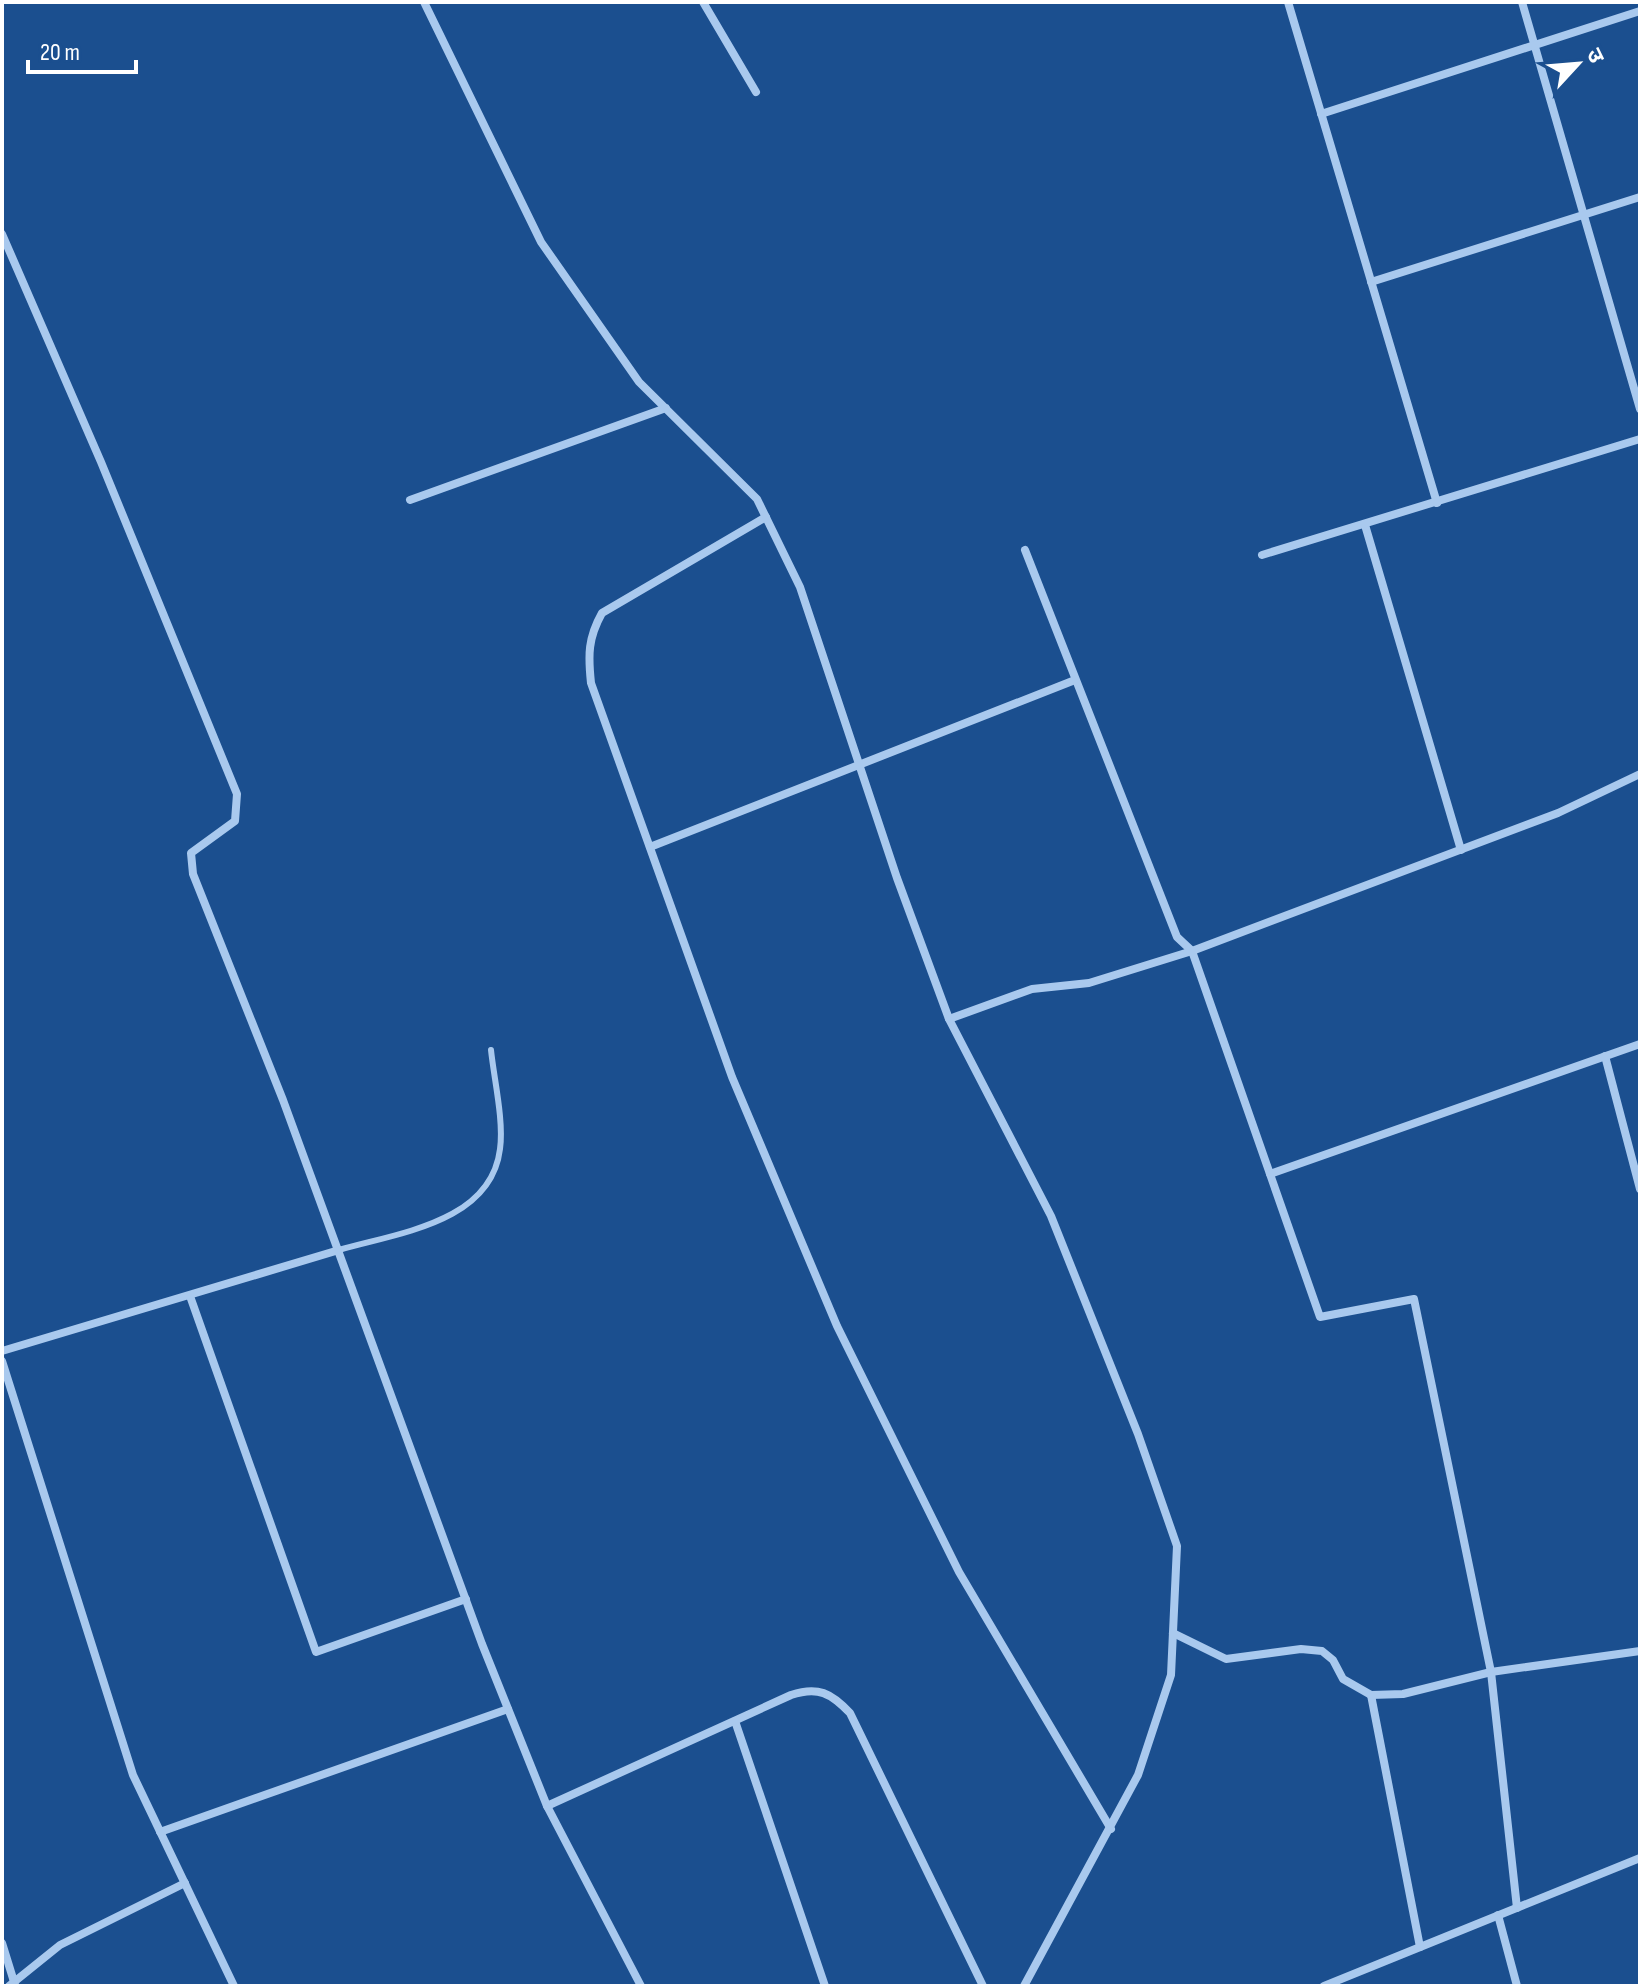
<svg xmlns="http://www.w3.org/2000/svg" width="1642" height="1988" viewBox="0 0 1642 1988" font-family="'Sofia Sans Condensed','Noto Sans Devanagari',sans-serif">
	<style>
		.lines { fill: none; stroke-linecap: round; stroke-linejoin: round }
		.service { stroke: #a9c9ee; stroke-width: 6 }
		.minor { stroke: #a9c9ee; stroke-width: 8 }
	</style>
	<rect width="100%" height="100%" fill="#1b4f8f"/>
	<g class="lines">
		<path class="service" d="M339 1250C397 1233 491 1223 500 1149 504 1121 494 1079 491 1050"/>
		<g class="minor">
			<path d="M424 2 541 242 639 382 757 499 800 587 897 878 949 1019 1051 1216 1138 1434 1177 1546 1171 1675 1138 1775 1024 1986"/>
			<path d="M703 2 756 92"/>
			<path d="M1288 2 1437 503"/>
			<path d="M1522 2 1640 409"/>
			<path d="M1321 114 1640 11"/>
			<path d="M2 234 101 462 237 794 235 821 191 853 193 874 283 1100 482 1644 547 1806 641 1986"/>
			<path d="M1371 282 1640 197"/>
			<path d="M410 500 666 408"/>
			<path d="M766 517 602 613C588 638 588 655 591 683L732 1077 837 1326 959 1572 1111 1829"/>
			<path d="M1365 525 1461 850"/>
			<path d="M1025 550 1177 937 1192 951 1320 1317 1414 1299 1491 1672 1517 1908"/>
			<path d="M1262 555 1640 439"/>
			<path d="M650 847 1075 680"/>
			<path d="M949 1019 1032 989 1089 983 1192 951 1558 813 1640 774"/>
			<path d="M1605 1056 1640 1189"/>
			<path d="M1270 1174 1640 1044"/>
			<path d="M190 1296 316 1652 466 1599"/>
			<path d="M2 1351 339 1250"/>
			<path d="M2 1361 133 1775 234 1986"/>
			<path d="M1173 1633 1226 1659 1301 1649 1322 1651 1333 1660 1343 1679 1371 1695 1403 1694 1491 1672 1640 1651"/>
			<path d="M1371 1695 1420 1947"/>
			<path d="M735 1721 825 1986"/>
			<path d="M547 1806 791 1695C818 1686 831 1693 850 1713L983 1986"/>
			<path d="M160 1832 508 1709"/>
			<path d="M1498 1915 1517 1986"/>
			<path d="M2 1943 15 1985"/>
			<path d="M9 1986 60 1945 185 1883"/>
			<path d="M1324 1986 1640 1858"/>
		</g>
	</g>
	<rect width="1642" height="1988" fill="none" stroke="#ffffff" stroke-width="8"/>
	<g transform="translate(1578 64) rotate(64)" stroke="#1b4f8f" stroke-width="6" paint-order="stroke">
	<path d="M0-6L14 30L0 20L-14 30Z" fill="#ffffff"/>
	<text y="-12" font-size="22" font-weight="bold" text-anchor="middle" fill="#ffffff">उ</text>
	</g>
	<path d="M28 60v12h108v-12" fill="none" stroke="#ffffff" stroke-width="4"/>
	<text x="40" y="60" font-size="24" fill="#ffffff" stroke="#1b4f8f" stroke-width="6" paint-order="stroke">20 m</text>
</svg>
